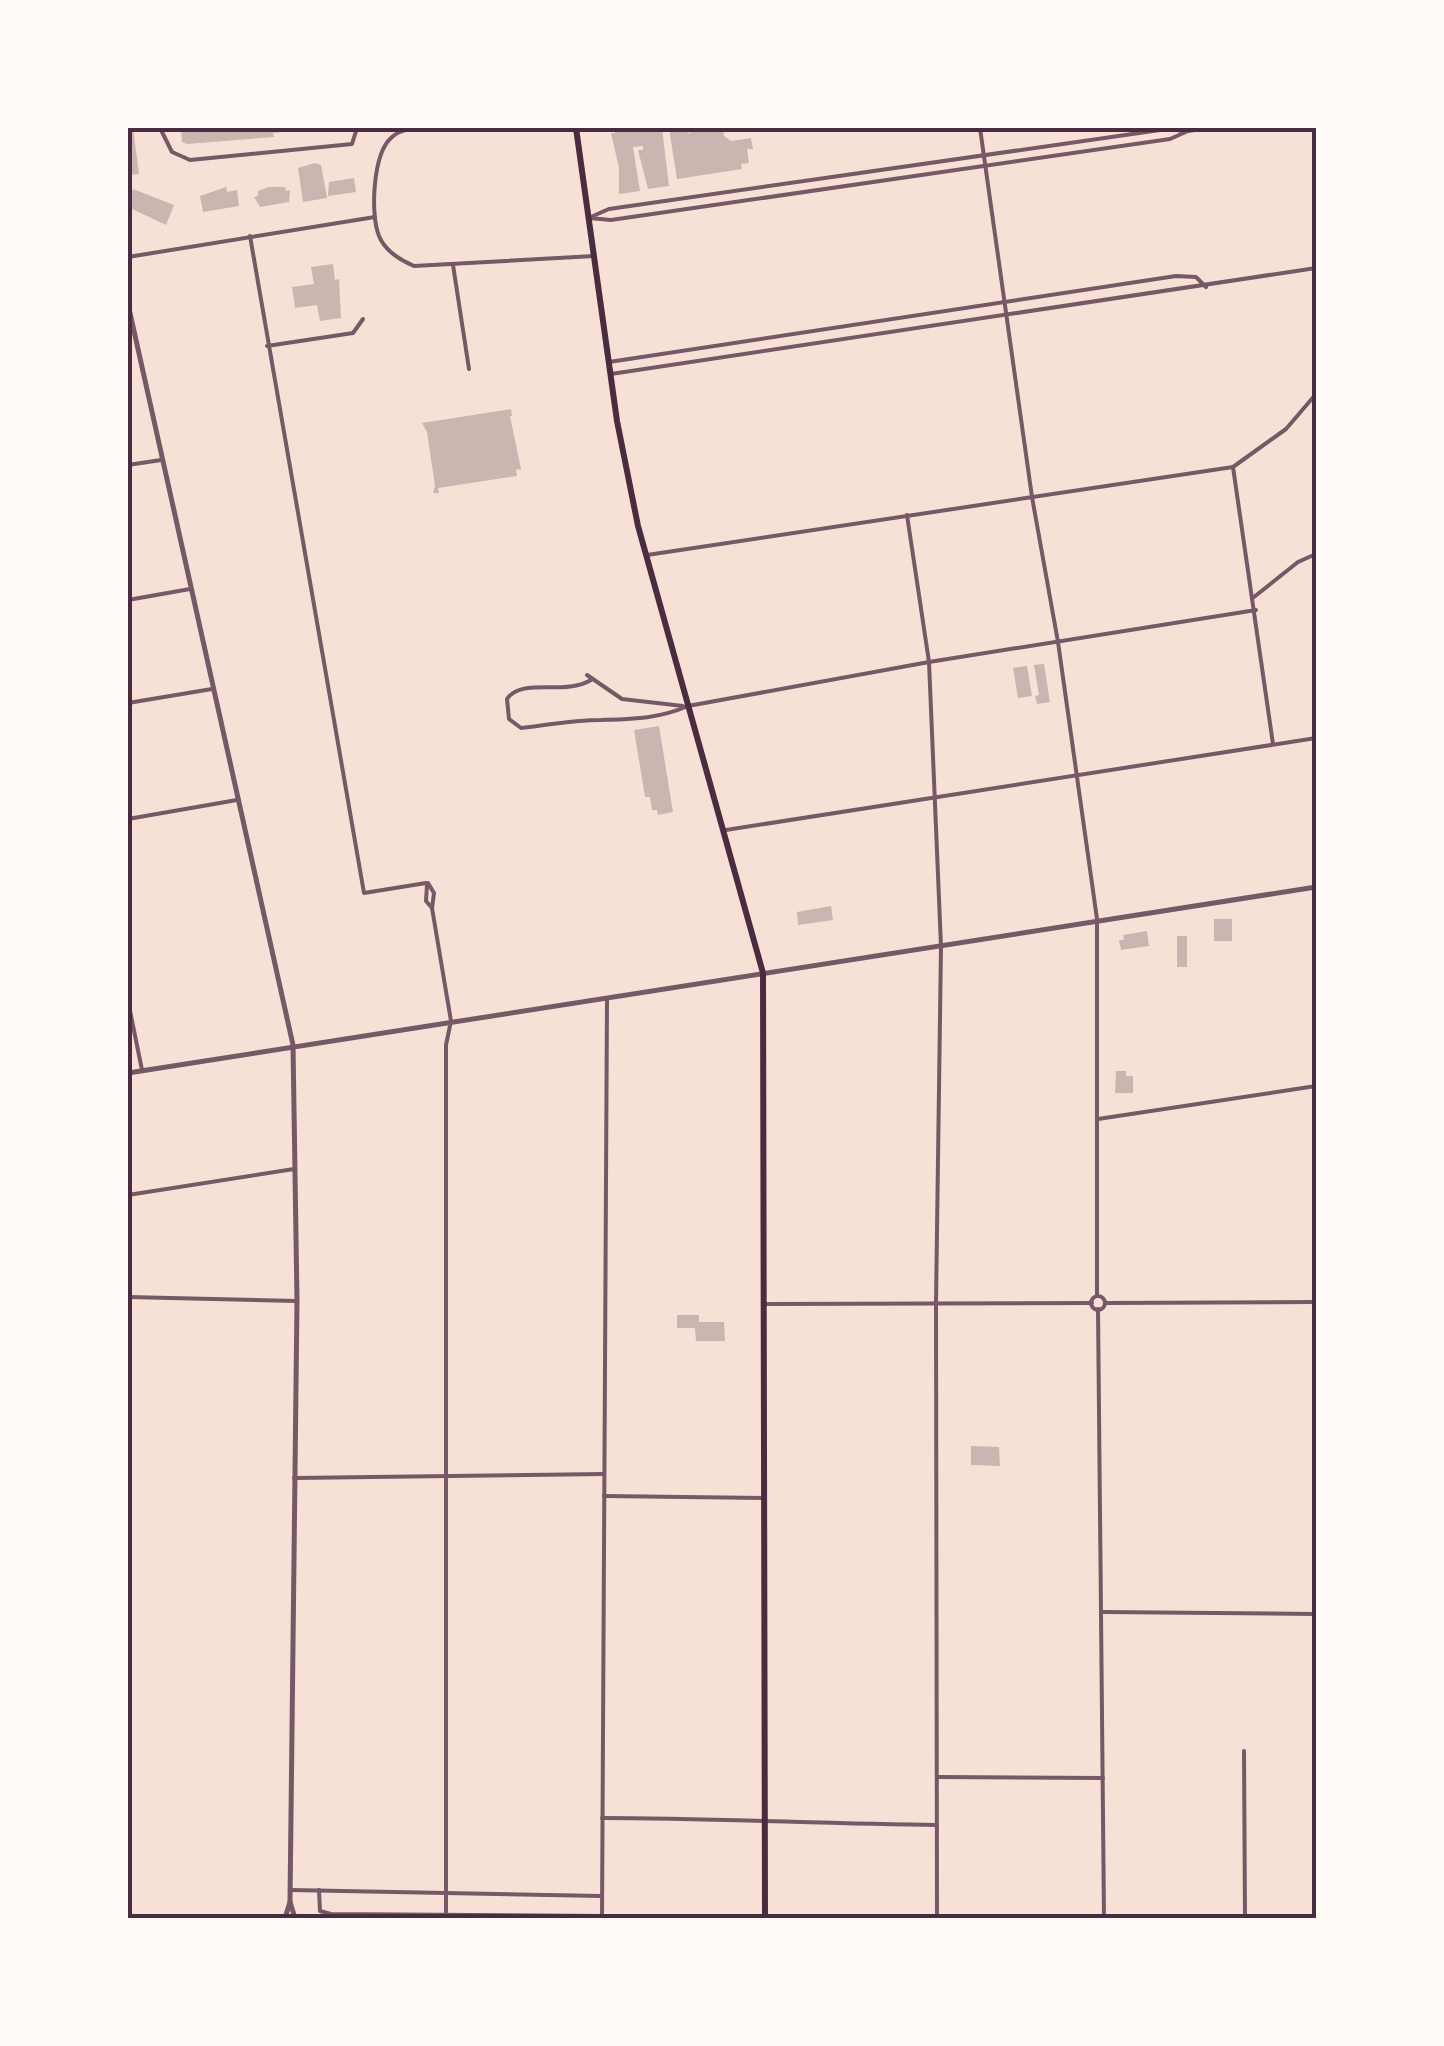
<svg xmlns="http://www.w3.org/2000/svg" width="1444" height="2046" viewBox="0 0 1444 2046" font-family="Georgia,serif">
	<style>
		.building { fill: #ccb4b1 }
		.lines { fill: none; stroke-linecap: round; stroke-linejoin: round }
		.minor { stroke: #755966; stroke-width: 4 }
		.tertiary { stroke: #755966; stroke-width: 5 }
		.primary { stroke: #4a2c40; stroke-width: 6 }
		.neatline { fill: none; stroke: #4a2c40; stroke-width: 4 }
	</style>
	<rect width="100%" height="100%" fill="#f7e1d7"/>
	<g class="building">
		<path d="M128 128H133L139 174 128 175Z"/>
		<path d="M181 128H283L284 132 273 133 274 137 187 144 182 142Z"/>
		<path d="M614 128H662L669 186 648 189 638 150H643V146L633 147 640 191 619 194V168L611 133H615Z"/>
		<path d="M669 128H688L689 134 695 128H723L724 136 731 141 751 138 753 149H747L749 163 741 164 742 169 677 179Z"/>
		<path d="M315 163 321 165 327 198 303 202 298 168Z"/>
		<path d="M354 178 356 192 328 196 329 182Z"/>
		<path d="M226 187 227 192 237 190 239 206 203 212 200 196Z"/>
		<path d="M269 187H285L286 191 290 190 289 202 260 207 254 197 258 196V191Z"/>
		<path d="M133 189 174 205 166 225 128 207Z"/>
		<path d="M333 264 335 280 339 279 341 318 320 321 317 305 295 308 292 287 314 284 311 267Z"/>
		<path d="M511 409 512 416H510L521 469 516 470 517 476 438 488 439 493H433L435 486 427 432 422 423Z"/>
		<path d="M1044 664 1050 702 1037 704 1035 696 1039 695 1034 665Z"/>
		<path d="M1027 666 1032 696 1018 698 1013 668Z"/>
		<path d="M659 726 673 812 658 815 657 810H652L650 797H645L634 730Z"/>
		<path d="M831 906 833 920 798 925 797 912Z"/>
		<rect x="1214" y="919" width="18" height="22"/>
		<path d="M1147 931 1149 946 1121 950 1119 940H1124L1123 935Z"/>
		<rect x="1177" y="936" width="10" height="31"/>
		<path d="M1116 1071H1126V1076H1133V1093H1115Z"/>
		<path d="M677 1315H699V1322H724L725 1341H696L695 1328H677Z"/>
		<path d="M971 1446 999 1447 1000 1466 971 1465Z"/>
	</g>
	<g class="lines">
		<g class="minor">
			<path d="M160 128 172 152 190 160 352 144 357 128"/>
			<path d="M420 128C409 129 399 130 391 138 373 154 370 214 379 236 385 251 400 260 414 266L594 256"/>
			<path d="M980 128 1032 497 1058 642 1097 919V1296"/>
			<path d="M593 216 609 209 1167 129 1186 131"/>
			<path d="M589 218 611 220 1170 139 1188 131 1208 128"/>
			<path d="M250 236 364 893 426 883"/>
			<path d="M128 257 375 217"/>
			<path d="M453 265 469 369"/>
			<path d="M267 346 353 333 363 319"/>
			<path d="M609 362 1176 276 1196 277 1206 287"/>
			<path d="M611 374 1316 268"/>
			<path d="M128 465 161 460"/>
			<path d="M1233 467 1273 744"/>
			<path d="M907 515 929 662 941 946 936 1303 937 1918"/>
			<path d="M647 555 1233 467 1286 429 1316 394"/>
			<path d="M1254 597 1298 562 1316 554"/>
			<path d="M128 600 190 589"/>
			<path d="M587 675 622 699 683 706"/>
			<path d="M591 680C564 696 522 677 507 699L509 719 521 728C547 725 574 720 601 720 632 719 658 719 688 706L929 662 1256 610"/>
			<path d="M128 703 212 689"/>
			<path d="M128 819 237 800"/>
			<path d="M726 830 1316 738"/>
			<path d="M428 883 434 893 432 908 451 1021 446 1045V1914"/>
			<path d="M427 885 426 901 432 908"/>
			<path d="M128 1001 142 1070"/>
			<path d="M1098 1119 1316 1086"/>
			<path d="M128 1195 294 1169"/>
			<circle cx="1098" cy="1303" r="7"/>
			<path d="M128 1297 297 1301"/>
			<path d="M1105 1303 1316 1302"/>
			<path d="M765 1304 1092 1303"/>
			<path d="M1098 1309 1104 1918"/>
			<path d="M294 1478 604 1474"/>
			<path d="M604 1496 764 1498"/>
			<path d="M1103 1612 1316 1614"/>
			<path d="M1244 1751 1245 1918"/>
			<path d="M938 1777 1103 1778"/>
			<path d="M602 1818C714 1818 825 1824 937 1825"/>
			<path d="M291 1890 601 1896"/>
			<path d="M319 1890 320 1911 331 1914 602 1916"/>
			<path d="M602 1918 607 999"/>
		</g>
		<g class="tertiary">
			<path d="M128 304 293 1045 297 1301 290 1902 295 1918"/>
			<path d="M128 1073 1316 887"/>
			<path d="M285 1918 290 1902"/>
		</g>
		<path class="primary" d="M576 128 617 421 638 526 763 973 765 1918"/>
	</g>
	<rect width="1444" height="2046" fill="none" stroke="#fffaf5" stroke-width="260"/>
	<rect x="130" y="130" width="1184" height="1786" class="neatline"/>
</svg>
